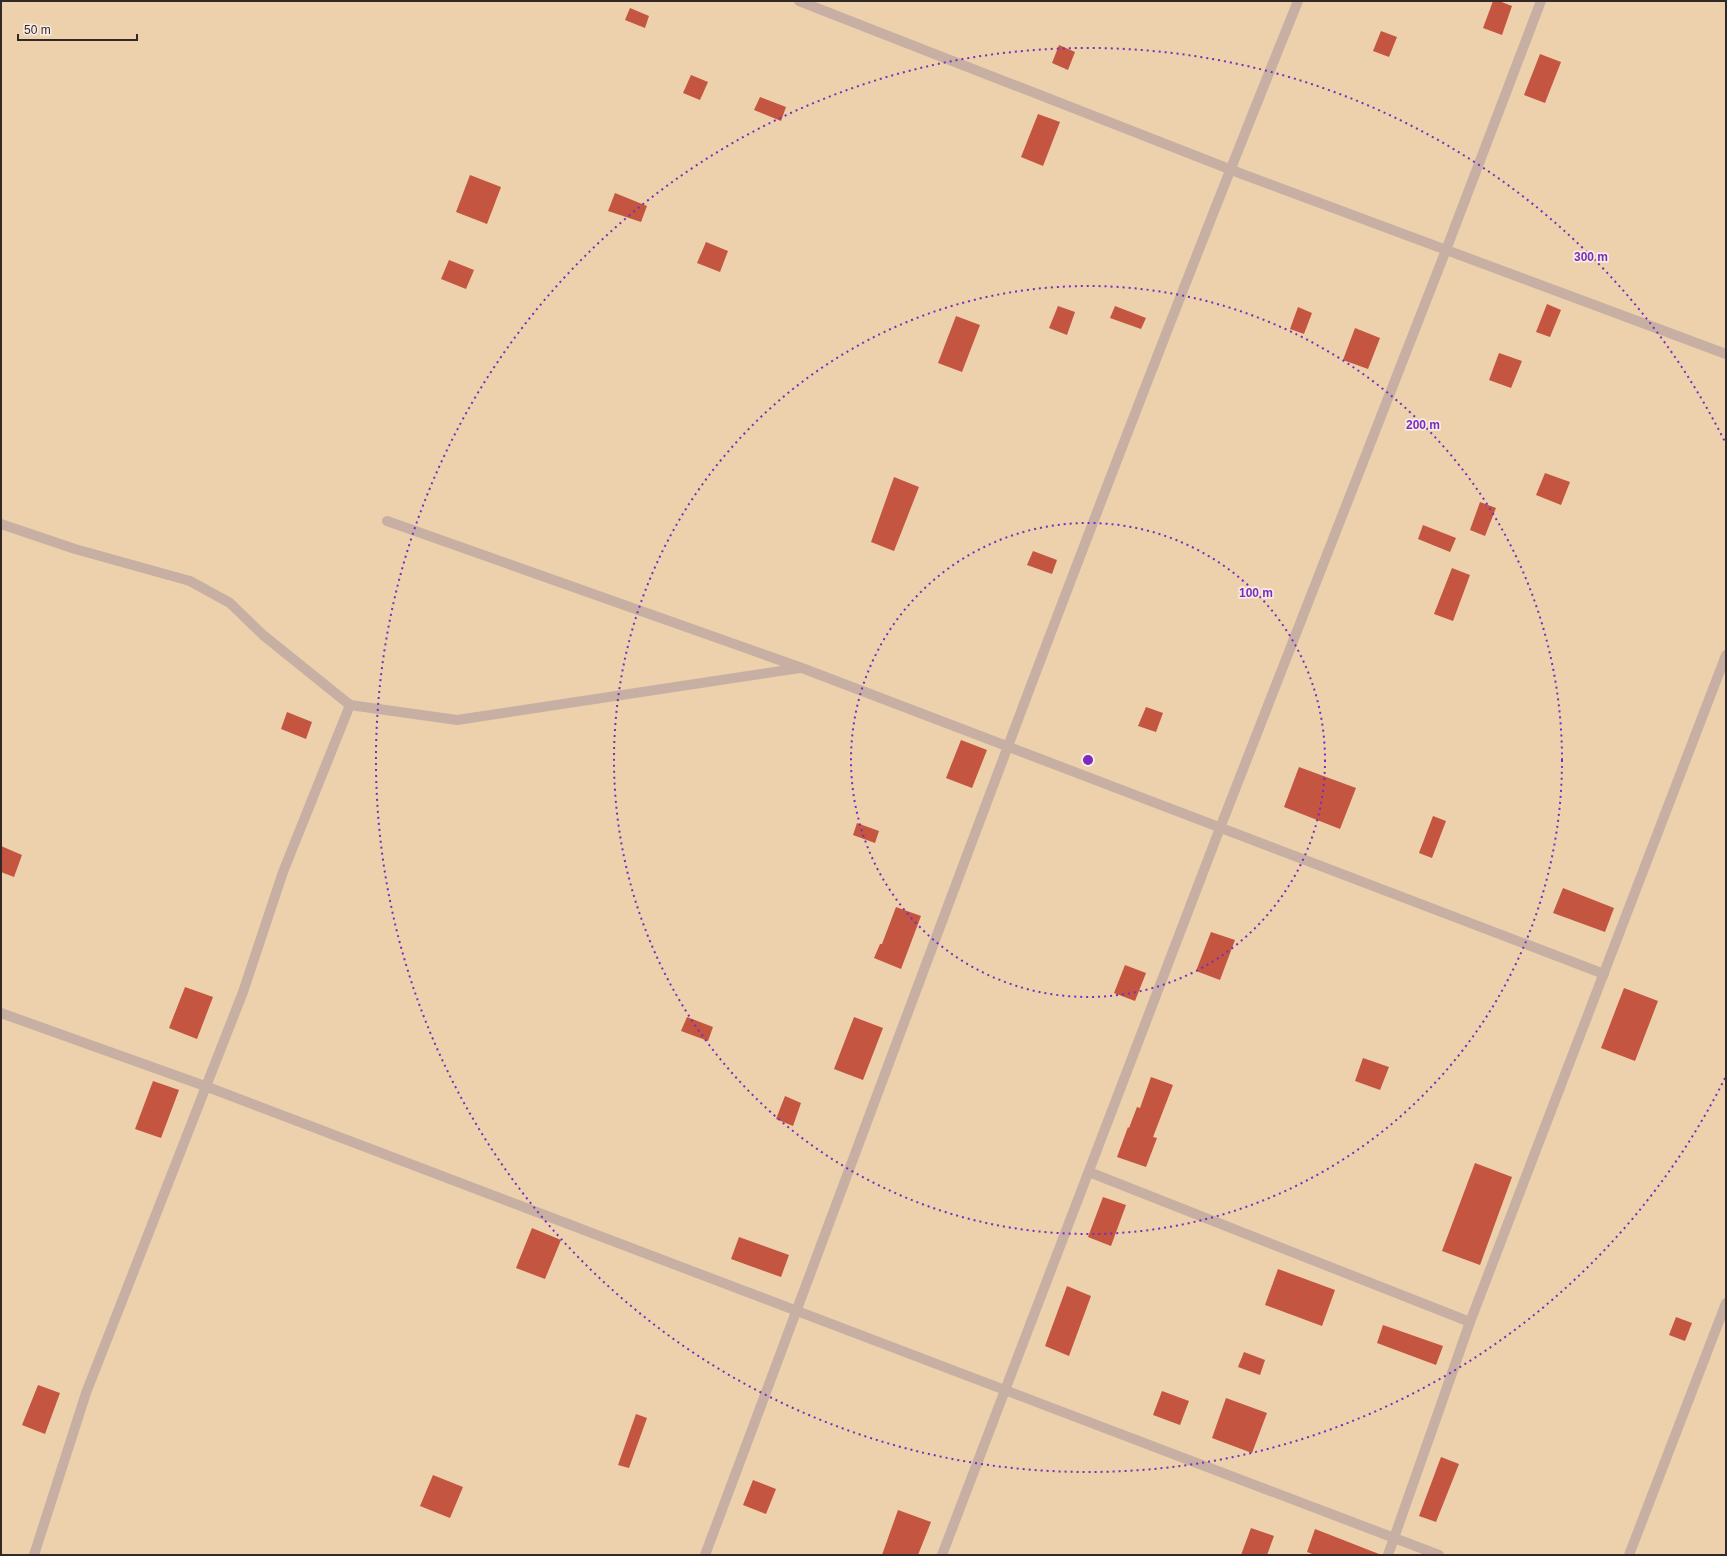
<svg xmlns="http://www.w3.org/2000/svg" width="1727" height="1556" viewBox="0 0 1727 1556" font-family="Helvetica,sans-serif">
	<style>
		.sand { fill: #ecd1ac }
		.building { fill: #c45540 }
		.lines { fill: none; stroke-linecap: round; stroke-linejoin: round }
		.street { stroke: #c7b0a3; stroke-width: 10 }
		.ring { fill: none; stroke: #7b2cbf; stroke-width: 2; stroke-dasharray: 2 4 }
		.centre { fill: #7b2cbf; stroke: #f8ece2; stroke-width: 2 }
		.ring-label { font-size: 12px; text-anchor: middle; font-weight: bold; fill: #7b2cbf; stroke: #f8ece2; stroke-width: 3.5; stroke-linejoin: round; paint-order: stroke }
	</style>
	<rect width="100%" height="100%" fill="#f0e2d6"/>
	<rect class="sand" x="1" y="1" width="1725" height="1554"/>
	<g class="building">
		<path d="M1493 1H1499L1512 6 1502 35 1483 28Z"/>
		<path d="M630 8 649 16 645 28 625 20Z"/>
		<path d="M1381 31 1397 37 1389 57 1373 51Z"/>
		<path d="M1059 45 1075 52 1068 70 1052 63Z"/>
		<path d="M1540 54 1561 62 1545 103 1524 95Z"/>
		<path d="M691 75 708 82 700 100 683 93Z"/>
		<path d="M760 97 786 107 781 121 754 110Z"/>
		<path d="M1038 114 1060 122 1043 166 1021 157Z"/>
		<path d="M470 175 501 187 487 224 456 212Z"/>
		<path d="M615 193 647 206 641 222 608 211Z"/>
		<path d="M706 242 728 251 720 272 697 263Z"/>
		<path d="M449 260 474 270 466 289 441 279Z"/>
		<path d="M1547 304 1561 310 1550 337 1536 332Z"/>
		<path d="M1058 306 1075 312 1067 335 1049 328Z"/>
		<path d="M1115 306 1146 318 1141 329 1110 318Z"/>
		<path d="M1298 307 1312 313 1304 334 1290 329Z"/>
		<path d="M956 316 980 325 962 372 938 363Z"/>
		<path d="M1355 328 1380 338 1368 369 1343 360Z"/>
		<path d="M1499 353 1522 361 1511 388 1489 380Z"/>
		<path d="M1545 473 1570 482 1561 505 1536 495Z"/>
		<path d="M894 477 919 487 894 551 871 542Z"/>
		<path d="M1480 502 1496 508 1485 536 1470 530Z"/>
		<path d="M1423 525 1456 538 1450 552 1418 539Z"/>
		<path d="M1033 551 1057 560 1052 574 1027 565Z"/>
		<path d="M1452 568 1470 575 1453 621 1434 614Z"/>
		<path d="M1146 707 1163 713 1156 732 1138 726Z"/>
		<path d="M287 712 312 722 306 739 281 729Z"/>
		<path d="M961 740 987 750 972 788 946 778Z"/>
		<path d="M1299 767 1356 788 1340 829 1284 807Z"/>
		<path d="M1433 816 1446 821 1432 858 1419 853Z"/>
		<path d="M857 823 879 831 875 843 853 835Z"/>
		<path d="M1 846 22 855 14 877 1 872Z"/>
		<path d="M1563 888 1614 908 1605 932 1553 913Z"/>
		<path d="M896 907 921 916 901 969 874 958 880 944H882Z"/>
		<path d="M1211 932 1235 940 1220 980 1196 971Z"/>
		<path d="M1125 965 1146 973 1135 1001 1114 993Z"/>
		<path d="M185 987 213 997 197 1039 169 1028Z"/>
		<path d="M1624 988 1658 1001 1635 1061 1601 1048Z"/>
		<path d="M687 1017 713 1027 708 1041 681 1031Z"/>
		<path d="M854 1017 883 1028 863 1080 834 1069Z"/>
		<path d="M1363 1058 1389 1067 1380 1090 1355 1081Z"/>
		<path d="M1151 1077 1173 1085 1153 1137 1157 1138 1146 1167 1117 1157 1128 1127 1129 1128 1137 1107 1140 1108Z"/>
		<path d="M153 1081 179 1090 161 1138 135 1129Z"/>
		<path d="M785 1096 801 1103 793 1126 776 1119Z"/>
		<path d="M1475 1163 1512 1177 1480 1265 1442 1251Z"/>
		<path d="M1103 1197 1126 1205 1111 1246 1088 1237Z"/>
		<path d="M532 1228 561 1240 545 1279 516 1268Z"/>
		<path d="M739 1237 789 1255 781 1277 731 1259Z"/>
		<path d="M1278 1269 1335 1290 1322 1326 1265 1305Z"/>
		<path d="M1067 1286 1091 1296 1069 1356 1045 1346Z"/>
		<path d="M1676 1317 1692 1323 1685 1341 1669 1335Z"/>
		<path d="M1383 1325 1443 1346 1436 1365 1377 1343Z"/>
		<path d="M1244 1352 1265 1360 1260 1375 1238 1367Z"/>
		<path d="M38 1385 60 1393 45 1434 22 1425Z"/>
		<path d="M1162 1391 1189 1401 1180 1425 1153 1415Z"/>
		<path d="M1226 1398 1267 1413 1252 1453 1212 1438Z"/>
		<path d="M636 1414 647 1418 629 1468 618 1465Z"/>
		<path d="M1441 1457 1459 1464 1436 1522 1419 1516Z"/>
		<path d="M433 1475 463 1487 450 1518 420 1506Z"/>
		<path d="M753 1480 776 1489 766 1514 743 1505Z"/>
		<path d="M898 1510 931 1522 918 1555H882Z"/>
		<path d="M1251 1528 1274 1536 1267 1555H1241Z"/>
		<path d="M1315 1529 1379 1554V1555H1315L1307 1552Z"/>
	</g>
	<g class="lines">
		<g class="street">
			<path d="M799 1 1242 174 1726 354"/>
			<path d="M387 521 802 668 1604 974"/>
			<path d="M1 524 75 549 190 581 230 603 263 635 350 705 457 720 800 668"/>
			<path d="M1 1013 205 1086 1439 1555"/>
			<path d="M1089 1172 1470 1322"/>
			<path d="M34 1555 86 1393 243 992 283 872 350 705"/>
			<path d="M705 1555C900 1036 1090 515 1298 1"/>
			<path d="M942 1555 1220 828 1446 250 1541 1"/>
			<path d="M1388 1555 1470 1322 1726 655"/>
			<path d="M1629 1555 1726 1303"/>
		</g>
	</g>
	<g class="ring">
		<circle cx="1088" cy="760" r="237"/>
		<circle cx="1088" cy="760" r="474"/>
		<path d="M1725 1078A712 712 0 1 1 1725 442"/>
	</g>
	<circle cx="1088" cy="760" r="6" class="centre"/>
	<g class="ring-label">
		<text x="1591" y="261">300 m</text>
		<text x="1423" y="429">200 m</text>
		<text x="1256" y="597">100 m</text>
	</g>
	<rect width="1727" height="1556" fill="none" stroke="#322825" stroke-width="4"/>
	<path d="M18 34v6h119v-6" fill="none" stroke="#322825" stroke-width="2"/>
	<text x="24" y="34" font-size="12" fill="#322825" stroke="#f8ece2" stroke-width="3" paint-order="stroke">50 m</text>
</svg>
